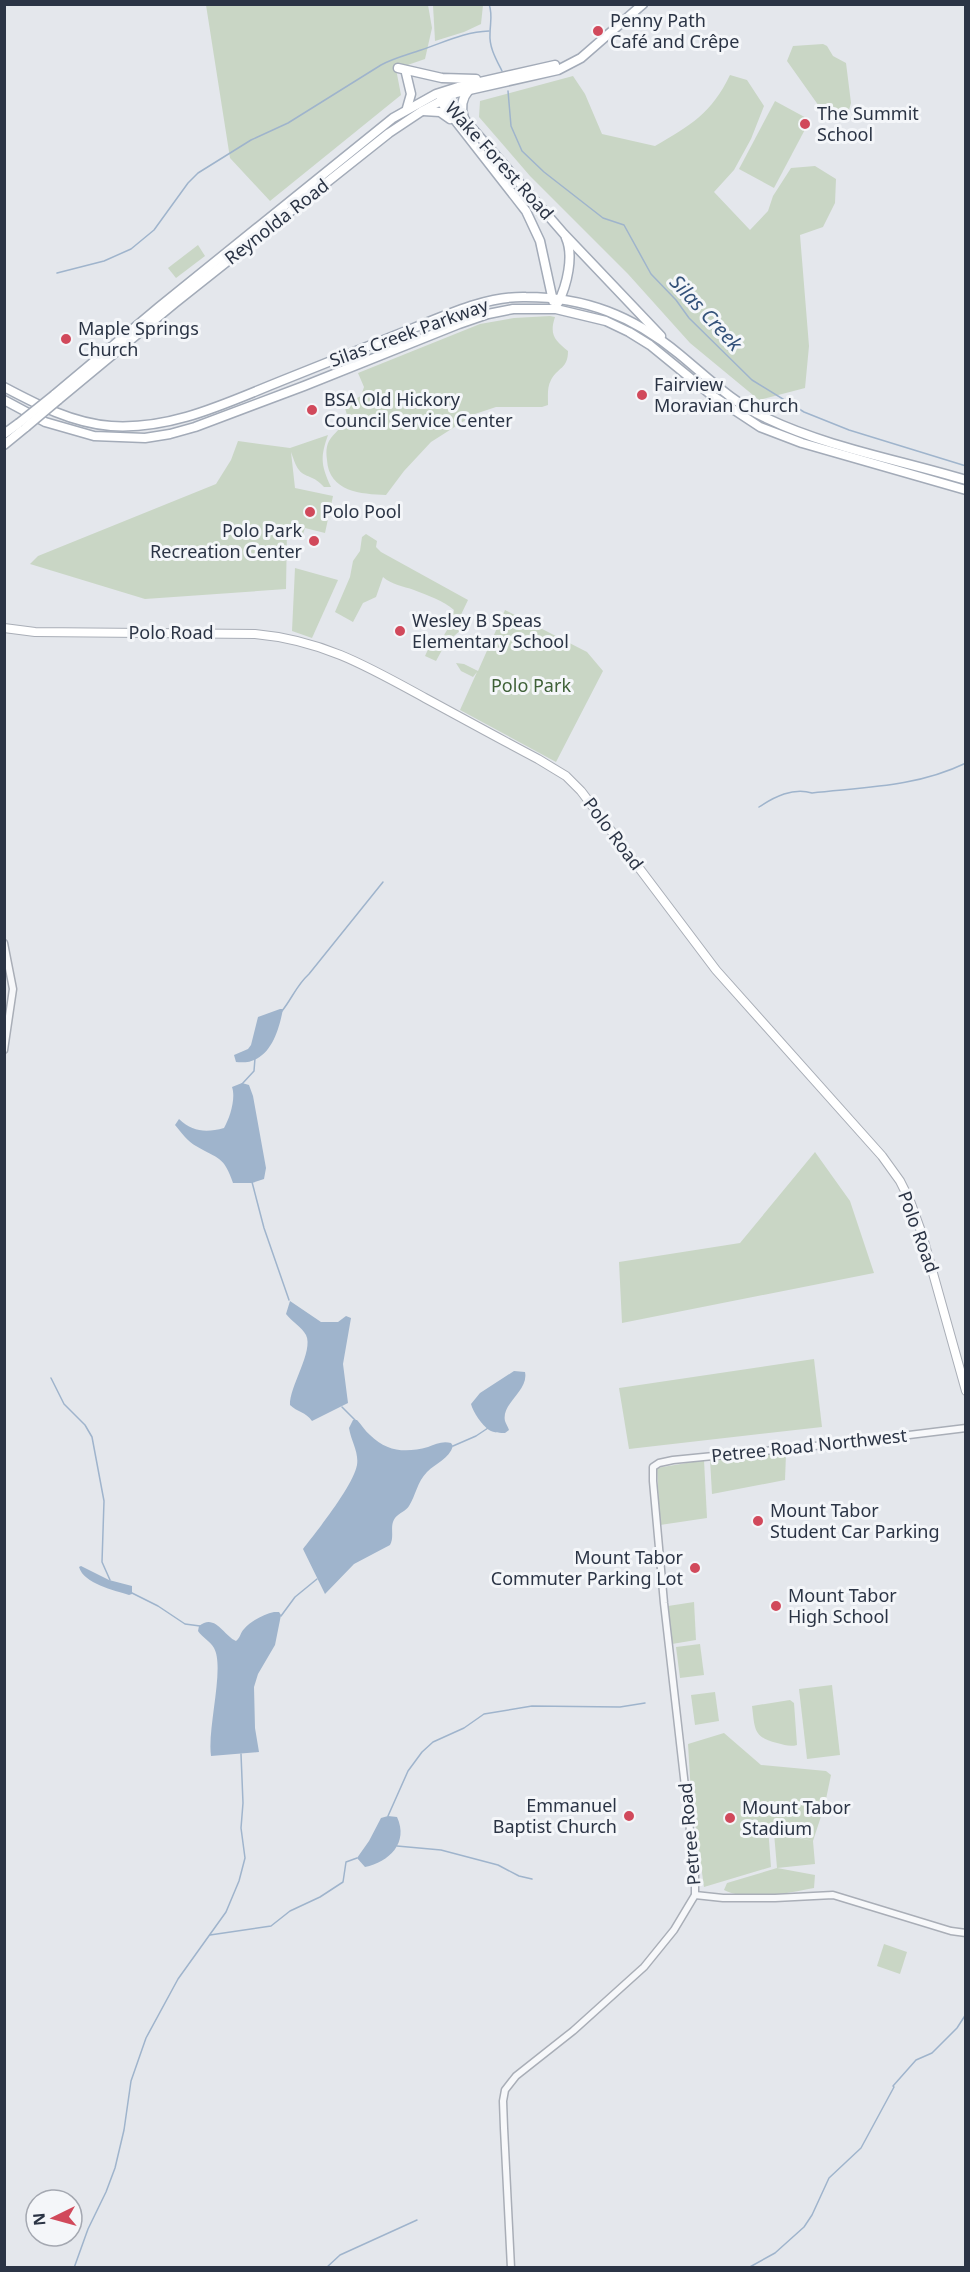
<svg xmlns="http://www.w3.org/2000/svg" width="970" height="2272" viewBox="0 0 970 2272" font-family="'Noto Sans',sans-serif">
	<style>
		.green { fill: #c9d6c5 }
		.water { fill: #9fb4cc }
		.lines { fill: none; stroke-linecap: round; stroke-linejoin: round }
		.stream { stroke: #9fb4cc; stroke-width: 1.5 }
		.tertiary-casing { stroke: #a9aeb7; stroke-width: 9 }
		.secondary-casing { stroke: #a9aeb7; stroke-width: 10 }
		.primary-casing { stroke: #a3abb8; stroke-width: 11 }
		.tertiary { stroke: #f7f8fa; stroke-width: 6 }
		.secondary { stroke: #fff; stroke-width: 8 }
		.primary { stroke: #fff; stroke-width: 8 }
		.primary-bridge-casing { stroke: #a3abb8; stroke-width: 11; stroke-linecap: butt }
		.primary-bridge { stroke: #fff; stroke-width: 8 }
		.poi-dot { fill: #d1495b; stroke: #f4f6f9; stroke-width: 2 }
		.labels { text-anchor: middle; stroke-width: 6; stroke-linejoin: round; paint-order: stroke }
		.poi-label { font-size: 18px; fill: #2b3445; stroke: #f4f6f9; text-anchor: start }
		.street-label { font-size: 18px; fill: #2b3445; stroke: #f4f6f9 }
		.park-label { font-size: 18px; fill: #3f6138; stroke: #f4f6f9 }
		.water-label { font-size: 20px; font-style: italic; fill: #34527a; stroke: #f4f6f9 }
	</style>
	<rect width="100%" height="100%" fill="#e4e7ec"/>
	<g class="green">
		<path d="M206 5H428L432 28 425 59 396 69 401 95 270 201 230 158Z"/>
		<path d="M433 5H483L481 24 464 32 435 41Z"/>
		<path d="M823 44 827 46 833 56 846 63 851 103 849 110 826 116 787 61 793 46Z"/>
		<path d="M730 75 747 80 764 106 751 139 734 170 714 192 750 230 768 211 773 196 791 168 815 166 836 179 835 203 823 227 800 235 809 346 805 388 759 400 690 343 628 274 530 176 479 117 480 101 573 76 585 94 602 134 655 146C691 125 711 114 730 75Z"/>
		<path d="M775 101 810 120 774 188 739 169Z"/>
		<path d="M198 245 205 256 176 278 168 268Z"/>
		<path d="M550 316 555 317C549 335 555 340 568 351 568 369 558 367 551 380 547 387 548 396 548 405L542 407H496L475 414 431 442 404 471 386 495C361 494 329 492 327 460 326 453 326 447 329 441 334 433 342 427 348 419L345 408 351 401 361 396 364 387 358 373 480 324 514 318Z"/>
		<path d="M328 435C320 458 321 465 331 487H324C314 475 305 478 299 470 295 465 293 457 291 452L295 488 333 496 325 533 305 528 303 534 287 530 286 589 145 599 30 564 38 556 216 484 231 460 238 441 290 448Z"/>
		<path d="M366 534 377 541 376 547 381 552 468 600 458 621 463 628 454 636 445 649 438 646 442 650 436 661 425 656 431 643 437 647 450 625 454 610C444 601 427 595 414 590 403 586 392 585 383 577L376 597 363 603 353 622 335 612 350 577 353 561 360 551 362 537Z"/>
		<path d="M295 568 338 580 312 638 292 631Z"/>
		<path d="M505 610 587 652 603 671 556 762 460 710 477 672 473 677 461 671 456 663 464 664 478 671Z"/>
		<path d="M815 1152 850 1201 874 1273 622 1323 619 1262 740 1243Z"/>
		<path d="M814 1359 822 1427 629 1449 619 1388Z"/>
		<path d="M786 1454 785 1480 712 1494 710 1459Z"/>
		<path d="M704 1460 707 1518 660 1525 657 1468Z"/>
		<path d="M694 1602 696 1640 672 1644 668 1606Z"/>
		<path d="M700 1644 704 1675 680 1678 676 1647Z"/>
		<path d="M832 1685 840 1755 807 1759 799 1689Z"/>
		<path d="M715 1692 719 1721 695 1725 691 1695Z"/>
		<path d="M790 1700 794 1703 797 1745C790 1747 785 1745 777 1743 753 1737 755 1729 752 1706Z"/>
		<path d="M724 1733 761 1765 826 1771 831 1775 825 1804 813 1841 815 1864 777 1868 815 1875 814 1888C788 1893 747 1902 724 1890L727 1883 777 1868 774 1833 813 1841 776 1832 768 1827 771 1867 704 1887 691 1794 688 1744Z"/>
		<path d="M884 1944 907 1952 900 1974 877 1966Z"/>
	</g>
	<g class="water">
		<path d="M280 1009H283C278 1035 268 1066 236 1062L234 1055 248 1049 251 1045 258 1017Z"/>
		<path d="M242 1083 249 1085 253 1096 266 1168 264 1179 252 1183H233C224 1156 218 1159 196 1146 188 1142 181 1132 175 1125L179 1119C193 1132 206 1133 224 1128 230 1118 236 1098 232 1087Z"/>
		<path d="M290 1301 321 1322H338L346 1316 351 1318 343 1364 348 1403 312 1421C306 1412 297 1412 290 1405 289 1387 314 1351 306 1335 302 1327 292 1322 286 1314Z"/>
		<path d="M514 1371 525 1372C529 1391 501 1403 505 1421 506 1424 508 1427 509 1430L505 1433C501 1433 494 1433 489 1430 482 1425 473 1412 471 1404L480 1393Z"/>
		<path d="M353 1420H357C362 1425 365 1431 370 1435 387 1452 406 1453 428 1447 436 1444 442 1441 451 1443L453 1446C449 1459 436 1463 427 1472 417 1482 416 1495 409 1506 406 1511 399 1513 395 1518 389 1526 395 1536 390 1545L354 1564 325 1594 303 1549C317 1531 353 1486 357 1465 359 1452 351 1441 349 1428Z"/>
		<path d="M81 1566 109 1580 132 1586V1594L129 1595C114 1590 84 1584 79 1567Z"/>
		<path d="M274 1612H279L281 1615 275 1645 258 1674 254 1687 255 1728 259 1752 211 1756C207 1728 225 1668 214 1648 210 1641 202 1637 198 1631L199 1626C215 1613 223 1635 236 1641 241 1637 240 1633 244 1629 251 1621 264 1614 274 1612Z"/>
		<path d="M388 1816 397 1817C409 1843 389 1862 365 1867L357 1858 369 1841 381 1818Z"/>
	</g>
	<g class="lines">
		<g class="stream">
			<path d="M489 4C493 15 490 23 490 34 489 47 496 59 502 71"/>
			<path d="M508 91 511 126 522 151 544 172 603 218 624 225 651 274 676 300 689 318 752 380 804 412 849 430 966 466"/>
			<path d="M57 273 104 261 131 249 154 230 188 183 198 173 251 140 288 123 381 65C394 58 407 55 421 50 445 42 464 32 489 31"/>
			<path d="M759 807C774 797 793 787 812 793 866 787 916 787 966 763"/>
			<path d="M282 1011C293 997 296 986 309 974L383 882"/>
			<path d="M242 1084 254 1071 255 1058"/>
			<path d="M252 1182 264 1228 289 1300"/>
			<path d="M51 1378 64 1404 85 1425 92 1437 104 1501 102 1562 110 1580"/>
			<path d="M342 1407 357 1422"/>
			<path d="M453 1446 476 1436 488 1428"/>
			<path d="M130 1592 158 1606 185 1624 200 1626"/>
			<path d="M281 1616 295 1597 317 1579"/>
			<path d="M388 1816 408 1771 422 1752 433 1742 464 1728 484 1714 532 1706 620 1707 645 1703"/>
			<path d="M397 1846 441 1850 498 1865 519 1876 532 1879"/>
			<path d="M210 1935 271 1926 290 1911 320 1897 343 1882 346 1862 357 1858"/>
			<path d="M74 2268 88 2229 106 2192 115 2168 124 2130 131 2081 146 2038 178 1979 226 1912 239 1881 245 1858 241 1828 243 1803 241 1754"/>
			<path d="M326 2268 340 2255 417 2220"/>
			<path d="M748 2268 775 2253 804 2227 812 2215 829 2178 861 2148 894 2087 893 2086 916 2060 932 2053 957 2028 966 2014"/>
		</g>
		<defs>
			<g id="tertiary">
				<path d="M4 943 13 989 4 1050"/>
				<path d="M695 1895 723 1898H775L833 1895 951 1931 966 1933"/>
				<path d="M511 2268 504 2128 503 2101 505 2090 516 2076 573 2031 644 1967 674 1930 695 1895V1874L664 1603 653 1481V1467L659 1463 673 1460 844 1443 966 1428"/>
			</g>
			<path id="secondary" d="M4 628 35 632 255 634C322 640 367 666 425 698 462 718 500 739 538 759L566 776 581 791 716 970 882 1156 900 1181 910 1201 922 1234 966 1391"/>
			<g id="primary">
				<path d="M398 68 442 78 476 79"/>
				<path d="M406 73 411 94 407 108"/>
				<path d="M440 96 466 121 564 234 661 336"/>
				<path d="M441 102 526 211 540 241 553 301"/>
				<path d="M423 111 440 112 450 119"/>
				<path d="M464 118C460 107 462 98 469 90"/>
				<path d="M558 303C567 285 574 256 566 238"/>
				<path d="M4 387C38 405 72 423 111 426 172 430 226 403 281 381 326 363 371 345 416 327 451 313 488 296 526 297 585 297 633 316 679 354 707 377 733 403 766 418 829 448 900 460 966 480"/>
				<path d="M54 395 159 307 393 118 436 94 458 87 555 65"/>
				<path d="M4 400 45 422 94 436 145 438 170 434 195 427 304 386 459 324 488 314 513 309H556L606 321 629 332 650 345 710 394 760 427 802 443 966 490"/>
				<path d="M58 400 175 303 389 133 422 111 456 93 558 70 581 58 643 4"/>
				<path d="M4 434 19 423"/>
				<path d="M4 445 26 427"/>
			</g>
		</defs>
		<use href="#tertiary" class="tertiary-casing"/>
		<use href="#secondary" class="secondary-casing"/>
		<use href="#primary" class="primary-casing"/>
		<use href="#tertiary" class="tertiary"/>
		<use href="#secondary" class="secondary"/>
		<use href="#primary" class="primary"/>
		<defs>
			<g id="primary-bridge">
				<path d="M19 423 54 395"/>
				<path d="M26 427 58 400"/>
			</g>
		</defs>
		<use href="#primary-bridge" class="primary-bridge-casing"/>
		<use href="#primary-bridge" class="primary-bridge"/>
	</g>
	<g class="poi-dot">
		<circle cx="598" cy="31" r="6"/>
		<circle cx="805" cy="124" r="6"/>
		<circle cx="66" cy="339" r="6"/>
		<circle cx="642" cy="395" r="6"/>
		<circle cx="312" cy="410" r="6"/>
		<circle cx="310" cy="512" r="6"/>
		<circle cx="314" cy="541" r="6"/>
		<circle cx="400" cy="631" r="6"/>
		<circle cx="758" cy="1521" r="6"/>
		<circle cx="695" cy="1568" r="6"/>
		<circle cx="776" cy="1606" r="6"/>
		<circle cx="629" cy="1816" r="6"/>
		<circle cx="730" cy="1818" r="6"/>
	</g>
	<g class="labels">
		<g class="poi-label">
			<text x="610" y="27">Penny Path<tspan x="610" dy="21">Café and Crêpe</tspan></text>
			<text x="817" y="120">The Summit<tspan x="817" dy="21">School</tspan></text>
			<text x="78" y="335">Maple Springs<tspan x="78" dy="21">Church</tspan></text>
			<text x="654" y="391">Fairview<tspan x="654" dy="21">Moravian Church</tspan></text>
			<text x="324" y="406">BSA Old Hickory<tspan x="324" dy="21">Council Service Center</tspan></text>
			<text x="322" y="518">Polo Pool</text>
			<text x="302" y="537" text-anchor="end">Polo Park<tspan x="302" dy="21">Recreation Center</tspan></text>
			<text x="412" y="627">Wesley B Speas<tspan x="412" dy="21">Elementary School</tspan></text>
			<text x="770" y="1517">Mount Tabor<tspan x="770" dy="21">Student Car Parking</tspan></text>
			<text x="683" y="1564" text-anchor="end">Mount Tabor<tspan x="683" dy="21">Commuter Parking Lot</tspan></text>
			<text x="788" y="1602">Mount Tabor<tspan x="788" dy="21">High School</tspan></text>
			<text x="617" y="1812" text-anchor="end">Emmanuel<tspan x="617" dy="21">Baptist Church</tspan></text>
			<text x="742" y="1814">Mount Tabor<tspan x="742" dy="21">Stadium</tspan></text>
		</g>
		<g class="street-label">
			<text transform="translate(499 161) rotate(48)" y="6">Wake Forest Road</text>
			<text transform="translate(277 222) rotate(-38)" y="6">Reynolda Road</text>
			<text transform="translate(409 333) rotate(-20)" y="6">Silas Creek Parkway</text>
			<text x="171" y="639">Polo Road</text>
			<text transform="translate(613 834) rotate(53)" y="6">Polo Road</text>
			<text transform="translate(918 1232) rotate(70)" y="6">Polo Road</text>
			<text transform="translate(809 1446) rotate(-6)" y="6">Petree Road Northwest</text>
			<text transform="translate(690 1834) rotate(-95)" y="6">Petree Road</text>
		</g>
		<g class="park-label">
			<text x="531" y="692">Polo Park</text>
		</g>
		<g class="water-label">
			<text transform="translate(706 313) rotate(47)" y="7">Silas Creek</text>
		</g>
	</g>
	<rect width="970" height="2272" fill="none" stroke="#2b3445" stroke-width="12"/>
	<g transform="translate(54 2218) rotate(265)"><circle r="28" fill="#f4f6f9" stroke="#a4a8b1" stroke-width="1.5"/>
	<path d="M0-4.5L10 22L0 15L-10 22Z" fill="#d1495b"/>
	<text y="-9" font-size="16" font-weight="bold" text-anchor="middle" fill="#2b3445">N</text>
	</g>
</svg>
